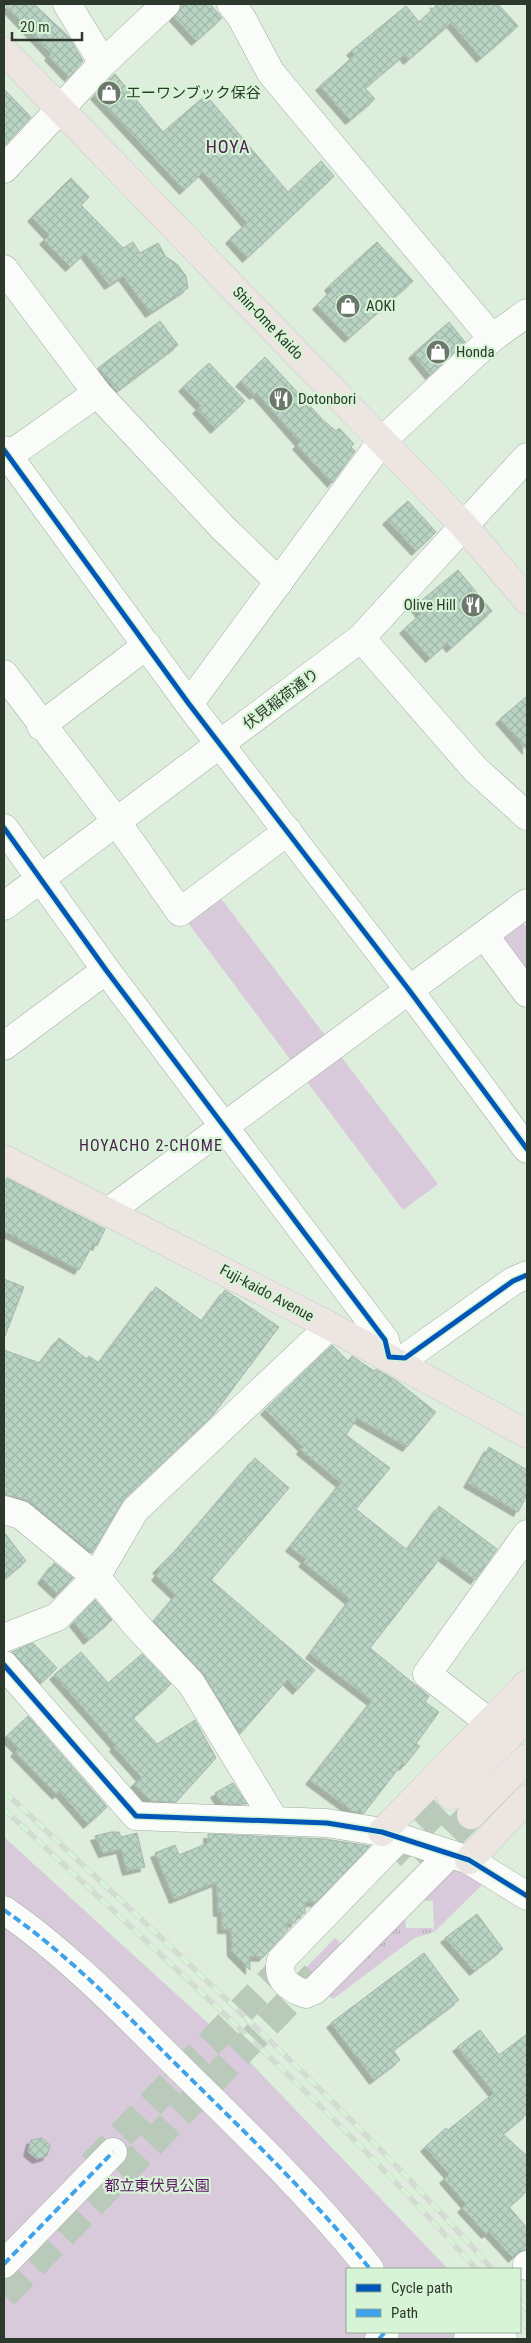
<svg xmlns="http://www.w3.org/2000/svg" width="531" height="2343" viewBox="0 0 531 2343" font-family="'Roboto Condensed','Noto Sans JP',sans-serif">
	<style>
		.grass { fill: url(#grass-tufts) }
		.park { fill: #d8cada }
		.building { fill: url(#building-cross-hatch); stroke: #a7b6aa; filter: url(#shadow) }
		.lines { fill: none; stroke-linecap: round; stroke-linejoin: round }
		.major-tunnel { stroke: #bacaba; stroke-width: 28; stroke-dasharray: 28 14; stroke-linecap: butt }
		.minor-casing { stroke: #9fad9f; stroke-width: 29 }
		.major-casing { stroke: #c5cdc5; stroke-width: 29 }
		.minor { stroke: #fafcfa; stroke-width: 28 }
		.major { stroke: #ece5e1; stroke-width: 28 }
		.rail-casing { stroke: #d4dad4; stroke-width: 5.5 }
		.rail { stroke: #d7f5d6; stroke-width: 4; stroke-dasharray: 11; stroke-linecap: butt }
		.quiet { stroke: #3ea3eb; stroke-width: 4; stroke-dasharray: 8 4; stroke-linecap: butt }
		.cycleway-casing { stroke: #d7f5d6; stroke-width: 8 }
		.cycleway { stroke: #0057b8; stroke-width: 5 }
		.labels { text-anchor: middle; stroke-width: 4.5; stroke-linejoin: round; paint-order: stroke }
		.poi-label { font-size: 15px; fill: #2e392d; stroke: #d7f5d6; text-anchor: start }
		.street-label { font-size: 15px; fill: #2e392d; stroke: #d7f5d6 }
		.park-label { font-size: 15px; fill: #5e1565; stroke: #d7f5d6 }
		.neighbourhood-label { font-size: 16px; letter-spacing: 1px; fill: #4e2053; stroke: #d7f5d6 }
		.quarter-label { font-size: 18px; letter-spacing: 1px; fill: #4e2053; stroke: #d7f5d6 }
	</style>
	<defs>
		<pattern id="grass-tufts" width="24" height="20" patternUnits="userSpaceOnUse" patternTransform="scale(1.25)"><rect width="24" height="20" fill="#d8cada"/><path d="M3 7l-1-3M5 7V3M7 7l1-3M15 17l-1-3M17 17v-4M19 17l1-3" fill="none" stroke="#baaebb"/></pattern>
		<pattern id="building-cross-hatch" width="8" height="8" patternUnits="userSpaceOnUse" patternTransform="scale(1.25)"><rect width="8" height="8" fill="#b9d4c4"/><path d="M0 0l8 8M0 8l8-8" fill="none" stroke="#9fb7a9"/></pattern>
		<filter id="shadow"><feDropShadow dx="-4.5" dy="4.5" stdDeviation="0" flood-color="#0004"/></filter>
	</defs>
	<rect width="100%" height="100%" fill="#ded"/>
	<g class="grass">
		<path d="M405 1916 406 1928H432L434 1932 414 1938 333 1999 328 1995Z"/>
		<path d="M335 1938 346 1948 314 1981 294 1980Z"/>
	</g>
	<g class="park">
		<path d="M213 888 438 1184 403 1210 180 912Z"/>
		<path d="M515 912 527 928V993L484 935Z"/>
		<path d="M4 1837 243 2055 448 2269H347V2332H469L462 2339H4Z"/>
		<path d="M455 1865 484 1883 434 1932 433 1901 420 1900Z"/>
	</g>
	<g class="building">
		<path d="M4 4H34L69 37 83 61 69 77 49 56 51 54Z"/>
		<path d="M182 4H210L222 18 196 41 174 17Z"/>
		<path d="M434 4H498L518 26 481 58 451 23 408 60 404 55 365 88 375 99 350 120 320 86 355 55 351 51 406 6 419 22 436 6Z"/>
		<path d="M115 74 163 132 206 95 288 192 321 161 334 176 247 258 230 239 247 223 203 172 184 190 95 95Z"/>
		<path d="M4 89 31 117 4 146Z"/>
		<path d="M71 178 89 197 81 205 123 248 133 242 140 253 158 243 166 257 177 264 186 276 188 288 150 313 123 276 109 285 85 253 70 267 44 240 49 235 32 217Z"/>
		<path d="M377 242 413 281 349 338 317 305 332 290 329 286Z"/>
		<path d="M160 321 178 345 117 391 98 368Z"/>
		<path d="M449 322 465 342 430 375 413 354Z"/>
		<path d="M265 357 323 420 336 431 339 428 354 444 351 447 355 451 332 483 297 445 300 442 257 393 254 395 240 382Z"/>
		<path d="M209 363 245 401 215 429 197 409 201 406 183 387Z"/>
		<path d="M408 501 436 532 416 551 387 520Z"/>
		<path d="M458 570 492 611 451 648 447 643 430 658 404 629 421 614 415 606Z"/>
		<path d="M527 696V750L500 719Z"/>
		<path d="M7 1178 105 1229 97 1246 93 1244 79 1270 4 1231V1183Z"/>
		<path d="M4 1279 24 1287 5 1336H4Z"/>
		<path d="M156 1287 202 1321 225 1290 279 1327 213 1415 124 1499 92 1553 31 1503 22 1498 4 1495V1350L40 1363 59 1338 87 1359 89 1356 99 1363Z"/>
		<path d="M332 1345 348 1361 352 1356 374 1371 376 1369 397 1381 436 1412 407 1447 357 1418 346 1435 390 1468 356 1509 407 1550 439 1506 497 1549 475 1580 442 1556 370 1648 429 1696 425 1702 439 1712 416 1744 420 1746 404 1766 402 1764 364 1813 352 1811 310 1780 372 1701 310 1654 350 1600 303 1562 306 1559 290 1547 341 1483 301 1450 303 1447 265 1410Z"/>
		<path d="M489 1447 527 1470V1495L518 1512 468 1483Z"/>
		<path d="M255 1458 289 1488 211 1580 315 1670 297 1690 287 1680 240 1734 202 1672 154 1621 176 1595 156 1576 160 1571 157 1569 178 1548Z"/>
		<path d="M4 1532 26 1561 4 1579Z"/>
		<path d="M54 1563 73 1578 58 1594 42 1579Z"/>
		<path d="M95 1600 112 1620 88 1640 74 1622Z"/>
		<path d="M33 1643 57 1668 41 1683 12 1652Z"/>
		<path d="M81 1652 108 1683 142 1654 171 1684 133 1718 157 1744 195 1720 216 1758 176 1802 150 1801 134 1784 141 1777 114 1747 116 1745 54 1675Z"/>
		<path d="M28 1716 107 1807 88 1824 60 1792 57 1795 15 1752 18 1749 6 1737Z"/>
		<path d="M233 1783 247 1804H222L215 1793Z"/>
		<path d="M111 1832H119L121 1837 137 1833 145 1867 127 1871 121 1849 103 1853 95 1836Z"/>
		<path d="M208 1834 325 1839 370 1846 316 1902H305V1913L298 1916 295 1923H287L288 1930 263 1957 250 1956V1970L232 1952 231 1929H222V1912H218L217 1882 174 1899 155 1853 175 1845 179 1855 208 1843Z"/>
		<path d="M477 1914 503 1949 474 1971 445 1938Z"/>
		<path d="M424 1953 459 2000 393 2050 400 2060 374 2080 331 2023Z"/>
		<path d="M480 2030 499 2055 527 2034V2114L503 2134 527 2156V2191L509 2207 527 2228V2249L519 2252 513 2258 489 2232 486 2234 462 2208 466 2204 444 2179 449 2174 425 2147 446 2128 448 2130 494 2093 457 2047Z"/>
		<path d="M42 2138 50 2145 47 2156 37 2159 28 2152 31 2140Z"/>
	</g>
	<g class="lines">
		<g class="major-tunnel">
			<path d="M391 1856 451 1796"/>
			<path d="M422 1865 471 1815"/>
			<path d="M92 2165 295 1955"/>
			<path d="M4 2295 315 1975"/>
		</g>
		<defs>
			<g id="minor">
				<path d="M67 4 103 63"/>
				<path d="M231 4 241 17 271 73 492 338"/>
				<path d="M4 169 103 63 166 4"/>
				<path d="M4 269 97 393 223 528 279 582"/>
				<path d="M4 450 189 704 409 990 527 1149"/>
				<path d="M4 459 97 393"/>
				<path d="M361 638 475 769 527 816"/>
				<path d="M4 674 116 821 180 912 288 831"/>
				<path d="M189 704 382 441 492 338 527 313"/>
				<path d="M41 726 147 645"/>
				<path d="M4 828 106 970 385 1340 389 1357 405 1358 513 1281 527 1275"/>
				<path d="M4 906 361 638 527 457"/>
				<path d="M484 935 527 993"/>
				<path d="M4 1046 106 970"/>
				<path d="M108 1212 527 903"/>
				<path d="M4 1510 21 1515 96 1577 137 1626 191 1683 275 1821"/>
				<path d="M4 1638 57 1617 96 1577 135 1510 330 1326"/>
				<path d="M4 1665 136 1816 327 1823 382 1832 469 1860 527 1896"/>
				<path d="M490 1723 427 1674 527 1534"/>
				<path d="M399 1838 281 1960C276 1979 290 1989 306 1994L315 1990 450 1854"/>
				<path d="M4 1910C72 1957 130 2019 189 2077 252 2139 315 2200 370 2269"/>
				<path d="M4 2264 113 2152"/>
				<path d="M527 2266V2265"/>
				<path d="M497 2332 503 2339"/>
				<path d="M379 2339 385 2332"/>
				<path d="M468 2339 475 2332"/>
			</g>
			<g id="major">
				<path d="M4 51 410 470 465 527 527 600"/>
				<path d="M4 1159 330 1326 527 1434"/>
				<path d="M451 1796 527 1717"/>
				<path d="M471 1815 527 1758"/>
				<path d="M382 1832 527 1684"/>
				<path d="M469 1860 527 1799"/>
			</g>
		</defs>
		<use href="#minor" class="minor-casing"/>
		<use href="#major" class="major-casing"/>
		<use href="#minor" class="minor"/>
		<use href="#major" class="major"/>
		<defs>
			<g id="rail">
				<path d="M4 1791C169 1947 341 2099 492 2269"/>
				<path d="M4 1809C164 1959 330 2105 476 2269"/>
				<path d="M520 2301 527 2310"/>
				<path d="M520 2319 527 2327"/>
			</g>
		</defs>
		<use href="#rail" class="rail-casing"/>
		<use href="#rail" class="rail"/>
		<g class="quiet">
			<path d="M4 1910C72 1957 130 2019 189 2077 252 2139 315 2200 370 2269"/>
			<path d="M4 2264 113 2152"/>
			<path d="M379 2339 385 2332"/>
		</g>
		<defs>
			<g id="cycleway">
				<path d="M4 450 189 704 409 990 527 1149"/>
				<path d="M4 828 106 970 385 1340 389 1357 405 1358 513 1281 527 1275"/>
				<path d="M4 1665 136 1816 327 1823 382 1832 469 1860 527 1896"/>
			</g>
		</defs>
		<use href="#cycleway" class="cycleway-casing"/>
		<use href="#cycleway" class="cycleway"/>
	</g>
	<defs>
		<symbol id="shop-disc" viewBox="-11 -11 22 22"><circle r="9.5" fill="#6b786b" stroke="#d7f5d6"/><path d="M-5-2.5h2.3a2.7 3.5 0 0 1 5.4 0H5L5.5 6h-11ZM-1.5-2.5h3a1.5 2.3 0 0 0-3 0Z" fill="#fff"/></symbol>
		<symbol id="restaurant-disc" viewBox="-11 -11 22 22"><circle r="9.5" fill="#6b786b" stroke="#d7f5d6"/><path d="M-5-6h1v4h1v-4h1v4h1v-4h1v5L-1.5 .5V6h-2V.5L-5-1ZM5-6V6H3V1.5H1.5Q1.5-4 5-6Z" fill="#fff"/></symbol>
	</defs>
	<g fill-rule="evenodd">
		<use href="#shop-disc" x="95" y="79" width="28" height="28"/>
		<use href="#shop-disc" x="334" y="292" width="28" height="28"/>
		<use href="#shop-disc" x="424" y="338" width="28" height="28"/>
		<use href="#restaurant-disc" x="267" y="385" width="28" height="28"/>
		<use href="#restaurant-disc" x="459" y="591" width="28" height="28"/>
	</g>
	<g class="labels">
		<g class="poi-label">
			<text x="126" y="98">エーワンブック保谷</text>
			<text x="366" y="311">AOKI</text>
			<text x="456" y="357">Honda</text>
			<text x="298" y="404">Dotonbori</text>
			<text x="456" y="610" text-anchor="end">Olive Hill</text>
		</g>
		<g class="street-label">
			<text transform="translate(268 323) rotate(46)" y="5">Shin-Ome Kaido</text>
			<text transform="translate(281 699) rotate(-37)" y="5">伏見稲荷通り</text>
			<text transform="translate(267 1293) rotate(28)" y="5">Fuji-kaido Avenue</text>
		</g>
		<g class="park-label">
			<text x="157" y="2191">都立東伏見公園</text>
		</g>
		<g class="neighbourhood-label">
			<text x="151" y="1151">HOYACHO 2-CHOME</text>
		</g>
		<g class="quarter-label">
			<text x="228" y="153">HOYA</text>
		</g>
	</g>
	<rect width="531" height="2343" fill="none" stroke="#2e392d" stroke-width="10"/>
	<rect x="346" y="2268" width="175" height="65" fill="#d7f5d6" stroke="#93aa92"/>
	<rect x="356" y="2284" width="25" height="8" fill="#0057b8" stroke="#93aa92"/>
	<text x="391" y="2293" font-size="15" fill="#2e392d">Cycle path</text>
	<rect x="356" y="2309" width="25" height="8" fill="#3ea3eb" stroke="#93aa92"/>
	<text x="391" y="2318" font-size="15" fill="#2e392d">Path</text>
	<path d="M12 32v8h70v-8" fill="none" stroke="#2e392d" stroke-width="2.5"/>
	<text x="20" y="32" font-size="15" fill="#2e392d" stroke="#d7f5d6" stroke-width="4" paint-order="stroke">20 m</text>
</svg>
